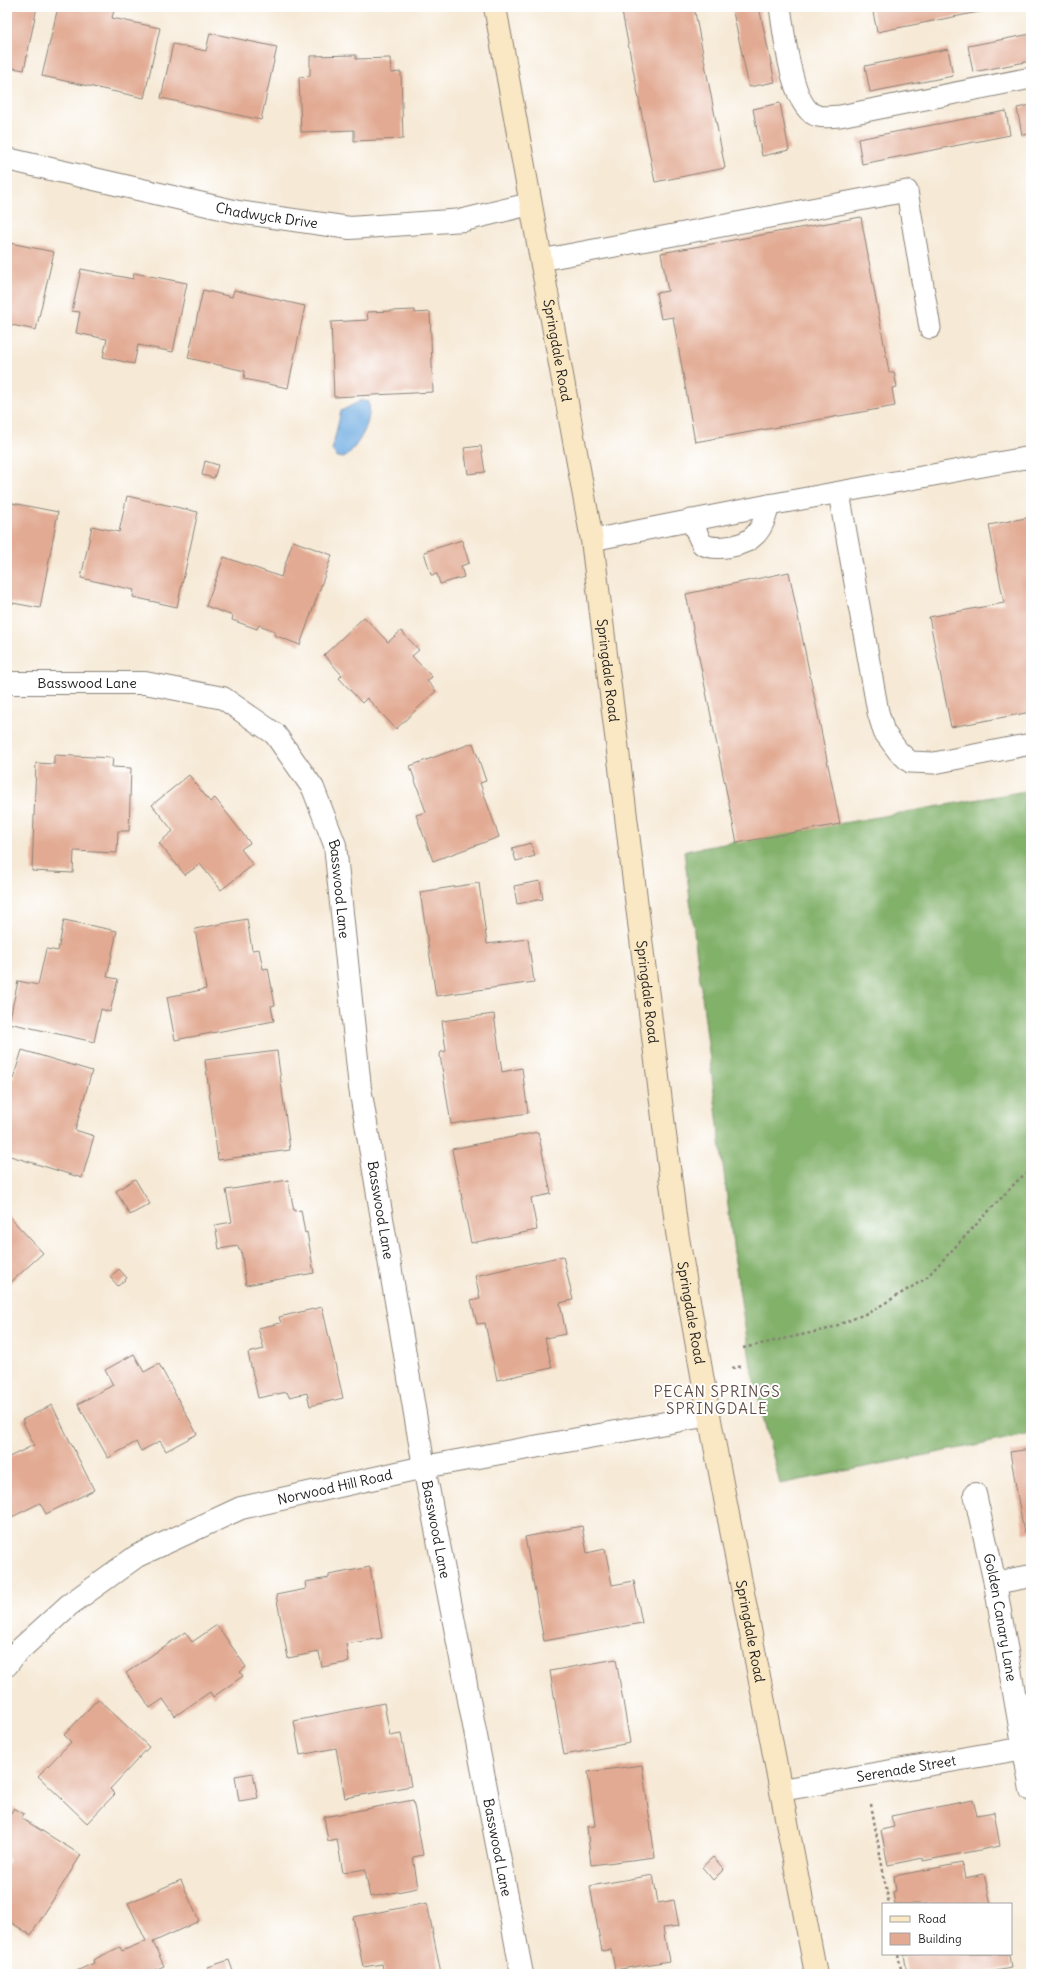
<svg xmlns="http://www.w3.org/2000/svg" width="1038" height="1981" viewBox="0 0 1038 1981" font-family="Delius,sans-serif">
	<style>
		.forest { fill: #82b16a; stroke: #4f6643 }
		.water { fill: #70ace1; stroke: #46647e }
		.building { fill: #e2aa93 }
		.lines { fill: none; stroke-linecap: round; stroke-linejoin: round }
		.service-casing { stroke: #898278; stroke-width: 23 }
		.minor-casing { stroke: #898278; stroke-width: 24 }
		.secondary-casing { stroke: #898278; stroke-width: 24 }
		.path { stroke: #898278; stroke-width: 2.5; stroke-dasharray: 3 3; stroke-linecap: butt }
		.service { stroke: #fff; stroke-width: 21 }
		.minor { stroke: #fff; stroke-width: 22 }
		.secondary { stroke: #fae7c3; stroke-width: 22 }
		.labels { text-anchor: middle; stroke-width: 4; stroke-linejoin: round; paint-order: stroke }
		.street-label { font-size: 14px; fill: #1c1c1c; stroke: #fff }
		.neighbourhood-label { font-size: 15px; letter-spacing: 1px; fill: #614e46; stroke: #fff }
	</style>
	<rect width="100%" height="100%" fill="#fff"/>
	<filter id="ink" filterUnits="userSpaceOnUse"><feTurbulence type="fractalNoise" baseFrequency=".025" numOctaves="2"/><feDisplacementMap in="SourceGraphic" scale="8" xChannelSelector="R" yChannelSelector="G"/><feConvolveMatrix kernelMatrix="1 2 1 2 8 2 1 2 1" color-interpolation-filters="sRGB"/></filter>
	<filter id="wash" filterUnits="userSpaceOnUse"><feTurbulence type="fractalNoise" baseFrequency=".012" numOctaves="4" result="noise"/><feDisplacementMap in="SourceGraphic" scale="16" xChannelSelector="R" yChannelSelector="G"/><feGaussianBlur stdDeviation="0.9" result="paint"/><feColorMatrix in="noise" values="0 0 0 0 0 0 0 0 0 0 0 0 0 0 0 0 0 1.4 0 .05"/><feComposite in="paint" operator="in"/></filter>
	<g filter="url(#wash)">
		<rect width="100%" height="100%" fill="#f6e9d5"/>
		<path class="forest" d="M1031 790V1434L780 1484 752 1373 735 1262 684 851Z"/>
		<path class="water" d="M362 400 369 402C372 423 359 445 344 458L337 457 332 450 341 411Z"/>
		<g id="blocks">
			<g class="building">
				<path d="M7 7H37L24 70 7 67Z"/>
				<path d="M58 7 89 11 90 7H115L112 18 160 28 144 98 42 76Z"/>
				<path d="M621 7H694L725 168 655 182Z"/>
				<path d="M732 7H759L775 82 749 87Z"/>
				<path d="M872 7H999V8L877 32Z"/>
				<path d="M210 33 277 47 261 120 161 98 173 44 206 51Z"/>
				<path d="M1031 34V61L973 72 968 46Z"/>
				<path d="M948 49 953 76 870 92 865 66Z"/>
				<path d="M356 55V59L390 58 391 73 401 72 403 139 354 141V130L301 132 299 77 310 76V56Z"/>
				<path d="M780 103 789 150 762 156 753 109Z"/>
				<path d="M1031 105V134L1022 135 1017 108Z"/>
				<path d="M1006 111 1010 135 862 164 858 139Z"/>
				<path d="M861 217 889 372H894L897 387 892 388 895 406 695 442 673 317 661 319 656 293 668 291 661 253Z"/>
				<path d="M10 243 54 252 36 330 7 324V255Z"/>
				<path d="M81 269 133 279 134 273 187 283 173 352 138 345 134 364 103 357 107 339 76 333 80 312 72 311Z"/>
				<path d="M203 290 232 297 234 290 305 306 288 388 244 379 245 371 188 358Z"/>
				<path d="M415 310V313L430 312 433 392 334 397 331 322 368 320 367 312Z"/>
				<path d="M481 446 485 472 468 474 464 448Z"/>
				<path d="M205 461 218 465 214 478 202 475Z"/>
				<path d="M127 496 198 512 177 607 133 597 134 590 81 578 92 526 119 532Z"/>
				<path d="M12 503 58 512 40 608 7 602V517H9Z"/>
				<path d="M1031 517V712L951 727 929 617 1004 603 989 525Z"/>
				<path d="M462 540 469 563 461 566 464 577 440 584 437 574 431 575 424 552Z"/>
				<path d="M293 541 332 555 300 645 274 635 275 631 259 625 257 629 232 620 233 616 206 606 224 557 281 577Z"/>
				<path d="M789 572 840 824 737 843 686 594Z"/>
				<path d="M364 617 388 642 401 631 419 650 412 656 432 677 427 681 436 691 396 729 367 698 362 703 339 678 342 675 324 655Z"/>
				<path d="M473 743 486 781 480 783 499 837 433 861 416 815 426 812 410 766Z"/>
				<path d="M54 755 113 758 112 767 131 768 129 831H118L117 853 74 851 73 873 32 871 36 763 54 764Z"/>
				<path d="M189 775 210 802 215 798 250 843 241 849 253 865 221 890 200 864 185 875 159 843 173 831 152 805Z"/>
				<path d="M531 843 535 856 516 861 512 848Z"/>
				<path d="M540 881 543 899 517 904 514 886Z"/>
				<path d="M479 883 487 944 528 939 534 982 436 996 420 892Z"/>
				<path d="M247 919 252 950 259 949 263 969 268 968 275 1005 271 1006 274 1021 175 1040 167 997 206 989 195 929Z"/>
				<path d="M64 920 117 931 107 977 118 979 110 1012 101 1009 94 1042 9 1023 18 981 38 985 46 949 58 951Z"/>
				<path d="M494 1014 502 1072 522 1068 528 1113 451 1124 440 1055 441 1052 446 1051 442 1021Z"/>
				<path d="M22 1050 92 1071 75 1130 94 1136 82 1178 7 1155V1077L13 1079Z"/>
				<path d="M277 1051 290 1150 218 1160 205 1060Z"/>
				<path d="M538 1132 551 1194 531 1198 537 1230 471 1243 452 1149Z"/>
				<path d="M135 1179 150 1204 130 1215 116 1191Z"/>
				<path d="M288 1180 294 1211 301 1210 305 1233 307 1232 314 1273 246 1285 241 1250H239L238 1246 219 1249 215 1225 232 1222 226 1190Z"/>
				<path d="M7 1214 43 1253 9 1284 7 1281Z"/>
				<path d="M563 1256 573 1300 560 1303 566 1334 545 1338 552 1368 497 1380 485 1323 477 1324 471 1300 480 1298 475 1276Z"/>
				<path d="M119 1269 127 1278 118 1286 110 1277Z"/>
				<path d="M322 1307 343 1398 310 1406 307 1393 289 1397 287 1392 258 1398 248 1353 264 1349 258 1328 281 1323 279 1317Z"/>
				<path d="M134 1354 144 1372 159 1364 197 1434 166 1451 160 1441 141 1451 136 1442 108 1458 78 1404 113 1385 105 1370Z"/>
				<path d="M52 1405 94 1490 46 1514 40 1503 10 1518 7 1511V1458L34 1445 22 1420Z"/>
				<path d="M1031 1449V1532L1024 1533 1010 1452Z"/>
				<path d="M582 1526 587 1553 605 1549 612 1585 634 1581 642 1623 544 1641 525 1537Z"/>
				<path d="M370 1567 382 1638 346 1644 349 1662 322 1667 319 1652 288 1658 276 1595 306 1589 305 1582 329 1578V1575Z"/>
				<path d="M217 1625 246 1667 240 1672 243 1676 213 1697 210 1692 175 1716 163 1699 150 1708 126 1673 185 1632 192 1642Z"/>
				<path d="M616 1659 630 1743 564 1755 550 1671Z"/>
				<path d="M98 1699 149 1747 110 1789 115 1794 87 1823 38 1776 71 1742 64 1735Z"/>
				<path d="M384 1703 390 1736 401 1734 411 1786 345 1798 336 1748 300 1755 294 1721Z"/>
				<path d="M642 1765 655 1857 591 1865 587 1827 595 1826 588 1772Z"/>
				<path d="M253 1773 258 1798 239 1801 235 1776Z"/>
				<path d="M413 1800 423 1855 413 1857 418 1888 370 1897 365 1869 343 1873 337 1839 328 1841 324 1817Z"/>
				<path d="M973 1800 977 1815 994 1812 1000 1846 923 1861V1858L888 1865 881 1830 894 1827 891 1816Z"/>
				<path d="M14 1808 24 1814 21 1818 81 1855 31 1935 7 1920V1863L9 1860 7 1858V1820Z"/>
				<path d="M713 1857 724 1869 713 1880 702 1867Z"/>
				<path d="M962 1863 965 1878 984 1874 991 1904H895L893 1892 896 1891 894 1876Z"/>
				<path d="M653 1875 658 1903 674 1900 679 1926 663 1928 669 1961 615 1970 611 1949 602 1951 590 1886Z"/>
				<path d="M181 1880 199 1921 153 1942 164 1966 145 1974H70L94 1963 93 1960 120 1947 122 1951 146 1941 128 1903Z"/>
				<path d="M427 1903 441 1974H384L382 1964 363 1967 353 1917Z"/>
				<path d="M904 1954H1009L1011 1968 980 1974H907Z"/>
				<path d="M229 1960 234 1974H210L208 1967Z"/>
			</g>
		</g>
	</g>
	<g filter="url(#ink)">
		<use href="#blocks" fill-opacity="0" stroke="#898278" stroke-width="1"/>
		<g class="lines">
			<defs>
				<g id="service">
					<path d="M780 7C784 31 791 110 818 116 825 118 833 116 840 116L1031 78"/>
					<path d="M541 260 907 191 930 328"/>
					<path d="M839 493 878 712 884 732 898 751 910 762 934 763 1031 744"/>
					<path d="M691 520 702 544C715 551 744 547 755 535 763 527 766 516 769 505"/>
					<path d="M592 540 769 505 1031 457"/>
				</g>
				<g id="minor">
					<path id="s1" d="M7 159 238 212 350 228 464 220 530 204"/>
					<path id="s2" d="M7 683H145L223 698 275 734 313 788 335 845 360 1088 424 1467 522 1974"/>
					<path id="s3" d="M975 1494 995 1583 1031 1790"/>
					<path d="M995 1583 1031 1576"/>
					<path id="s4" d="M7 1665 15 1654 69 1605 137 1556 241 1508 424 1467 709 1415"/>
					<path id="s5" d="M781 1790 1031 1747"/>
				</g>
				<g id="secondary">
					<path id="s6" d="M495 7 592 540 677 1232 709 1415 816 1974"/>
				</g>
			</defs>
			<use href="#service" class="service-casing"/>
			<use href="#minor" class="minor-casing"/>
			<use href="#secondary" class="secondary-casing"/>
			<g class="path">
				<path d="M743 1348 828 1329 870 1312 925 1279 1020 1178 1031 1171"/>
				<path d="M732 1368 743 1366"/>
				<path d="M871 1804 889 1904"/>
				<path d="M898 1954 902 1974"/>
			</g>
			<use href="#service" class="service"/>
			<use href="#minor" class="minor"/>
			<use href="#secondary" class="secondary"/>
		</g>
	</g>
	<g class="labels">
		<g class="street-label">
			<text dy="5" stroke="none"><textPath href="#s1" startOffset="266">Chadwyck Drive</textPath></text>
			<text dy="5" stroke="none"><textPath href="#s6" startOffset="349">Springdale Road</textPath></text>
			<text dy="5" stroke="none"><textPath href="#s6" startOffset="673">Springdale Road</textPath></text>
			<text dy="5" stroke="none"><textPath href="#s2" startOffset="80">Basswood Lane</textPath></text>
			<text dy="5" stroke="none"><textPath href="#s2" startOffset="452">Basswood Lane</textPath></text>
			<text dy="5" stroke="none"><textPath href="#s6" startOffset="997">Springdale Road</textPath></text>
			<text dy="5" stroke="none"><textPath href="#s2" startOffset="776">Basswood Lane</textPath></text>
			<text dy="5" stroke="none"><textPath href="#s6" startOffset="1321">Springdale Road</textPath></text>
			<text dy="5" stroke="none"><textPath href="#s4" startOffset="381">Norwood Hill Road</textPath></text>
			<text dy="5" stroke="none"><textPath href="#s2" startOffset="1100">Basswood Lane</textPath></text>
			<text dy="5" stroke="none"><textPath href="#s3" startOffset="126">Golden Canary Lane</textPath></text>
			<text dy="5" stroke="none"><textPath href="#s6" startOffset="1645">Springdale Road</textPath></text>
			<text dy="5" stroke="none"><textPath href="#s5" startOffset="127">Serenade Street</textPath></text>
			<text dy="5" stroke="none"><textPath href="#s2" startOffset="1424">Basswood Lane</textPath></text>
		</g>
		<g class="neighbourhood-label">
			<text x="717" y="1397">PECAN SPRINGS<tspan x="717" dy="17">SPRINGDALE</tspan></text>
		</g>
	</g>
	<rect width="1038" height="1981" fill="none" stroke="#fff" stroke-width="24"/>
	<rect x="882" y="1903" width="130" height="52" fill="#ffffff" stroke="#a4a4a4"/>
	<rect x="890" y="1916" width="20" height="6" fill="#fae7c3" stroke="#a4a4a4"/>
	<text x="918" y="1923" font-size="12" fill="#1c1c1c">Road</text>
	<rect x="890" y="1933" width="20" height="12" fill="#e2aa93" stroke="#a4a4a4"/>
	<text x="918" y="1943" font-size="12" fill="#1c1c1c">Building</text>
</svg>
